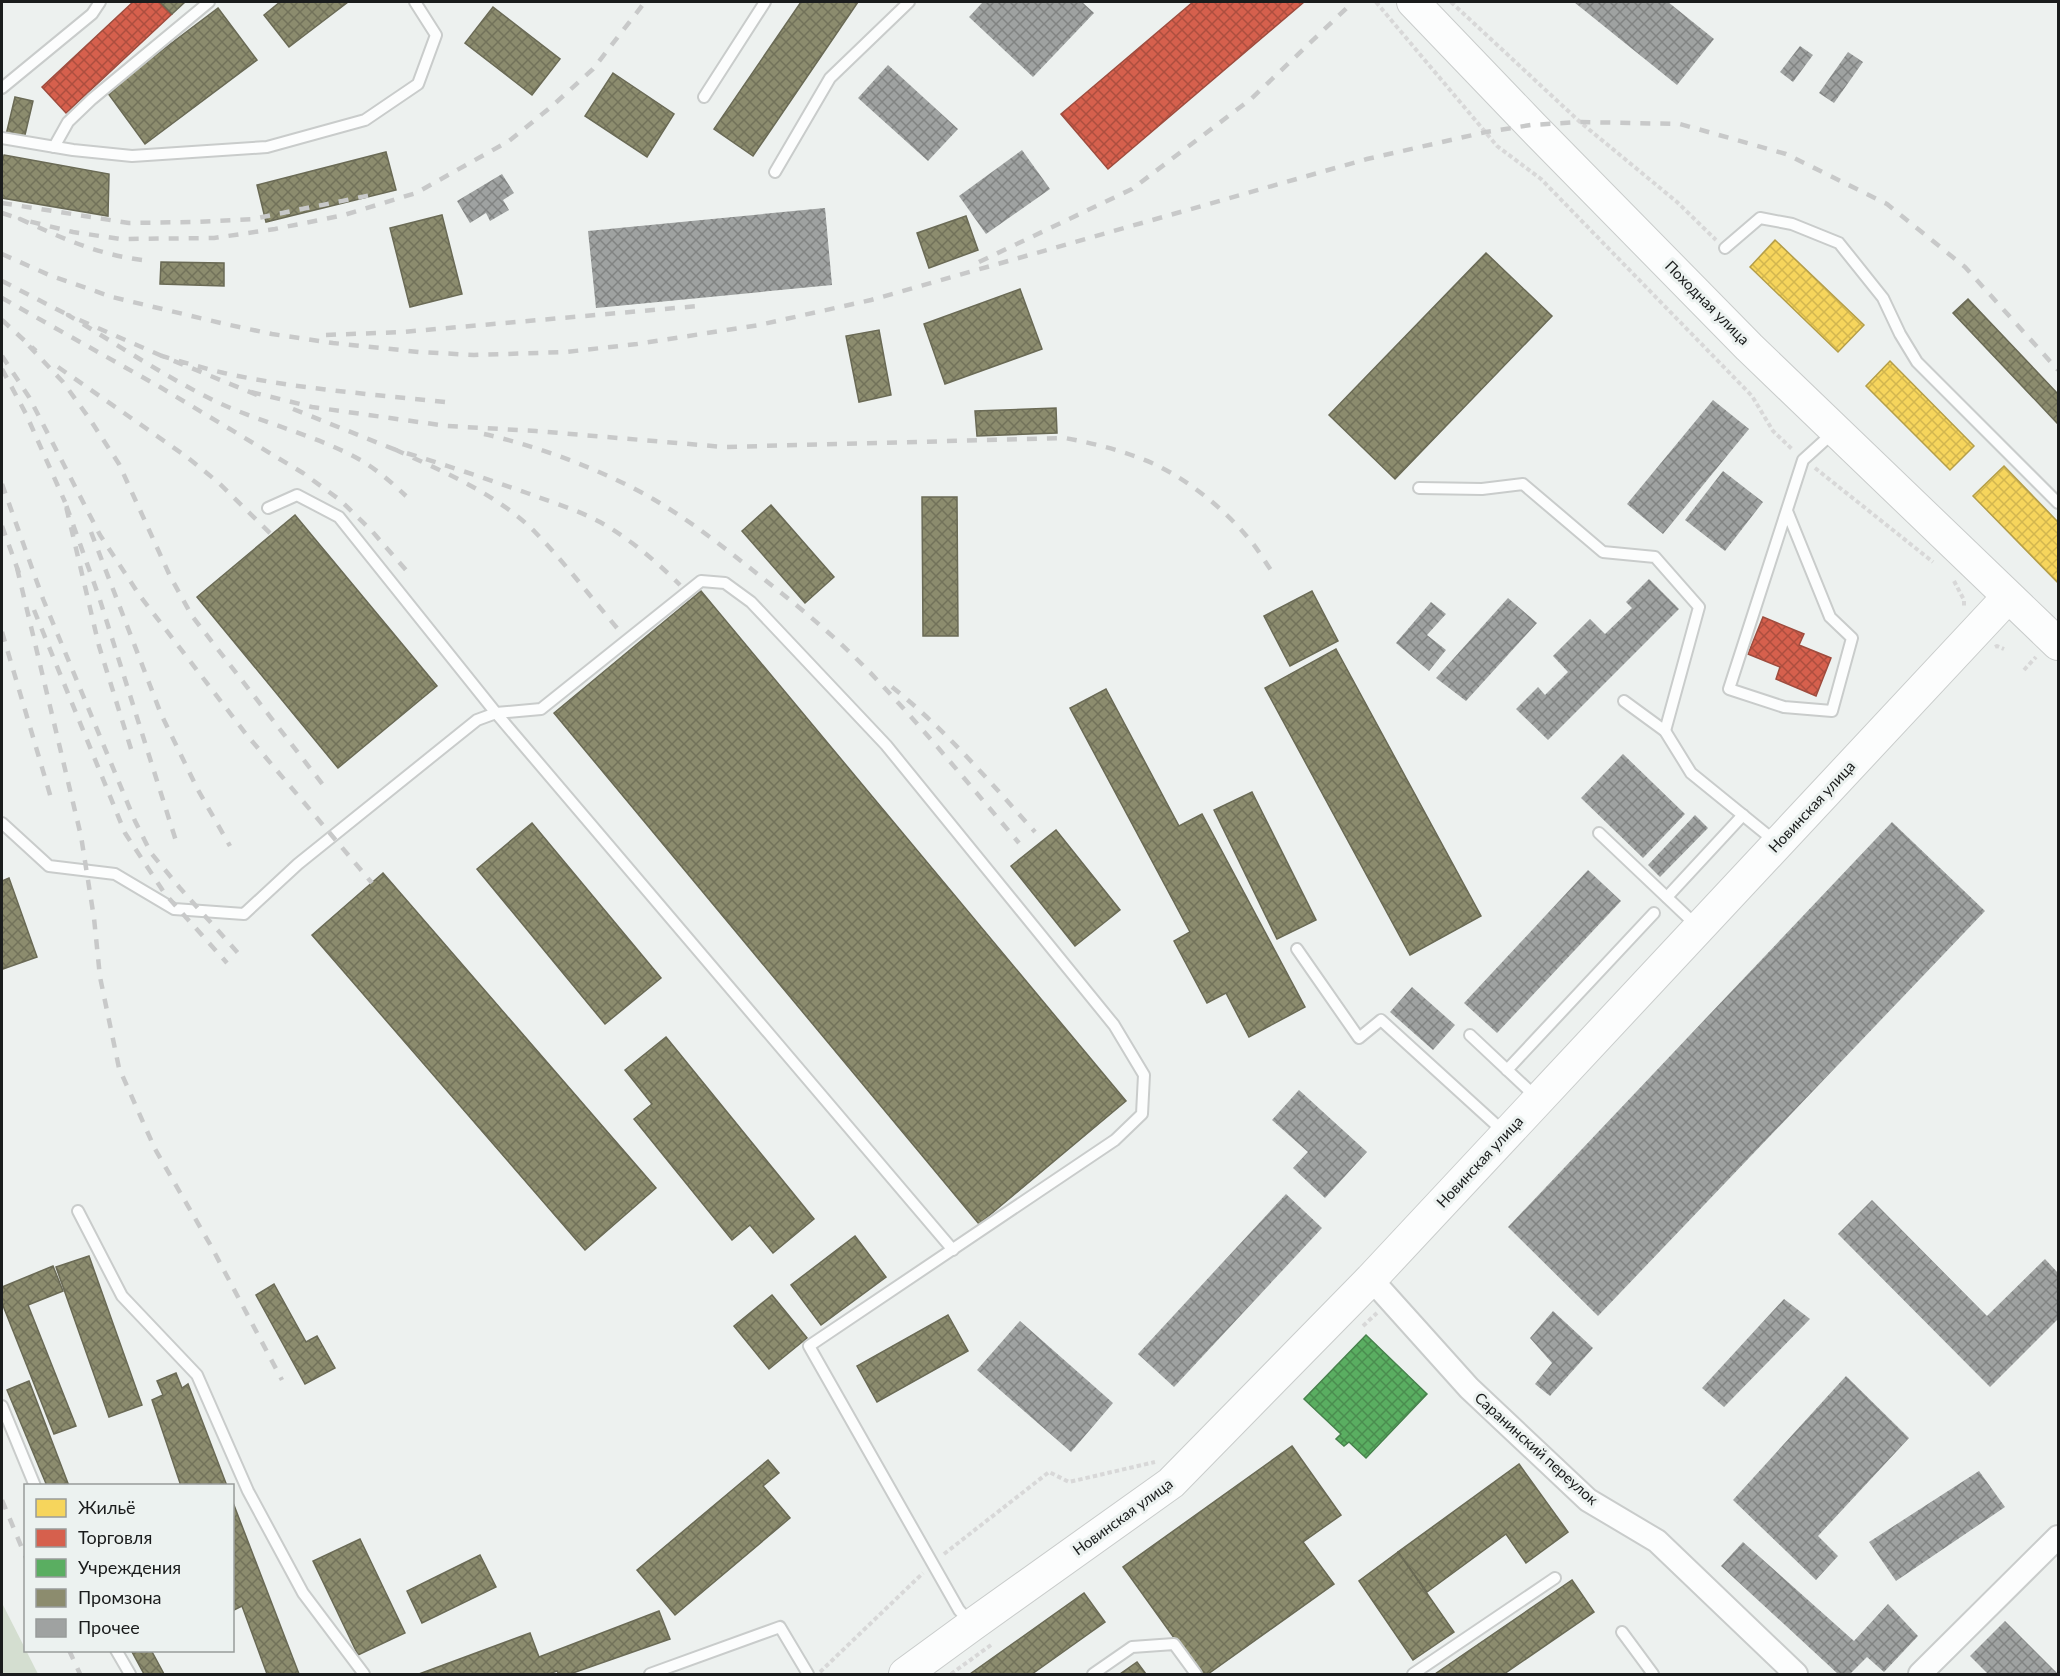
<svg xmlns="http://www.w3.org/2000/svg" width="2060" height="1676" viewBox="0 0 2060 1676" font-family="Lato,sans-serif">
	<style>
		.grass { fill: #d4ded0 }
		.homes { fill: url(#homes-cross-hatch); stroke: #b49e49; stroke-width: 1.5 }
		.shops { fill: url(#shops-cross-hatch); stroke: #9e4c3e; stroke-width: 1.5 }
		.public { fill: url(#public-cross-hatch); stroke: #47824c; stroke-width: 1.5 }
		.industry { fill: url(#industry-cross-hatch); stroke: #6a6a55; stroke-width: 1.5 }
		.building { fill: url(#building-cross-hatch) }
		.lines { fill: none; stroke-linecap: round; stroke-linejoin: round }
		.service-casing { stroke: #c9cccb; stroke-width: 14 }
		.minor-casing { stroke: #c9cccb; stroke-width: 26 }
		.secondary-casing { stroke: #c9cccb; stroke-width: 34 }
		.path { stroke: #d8d8d8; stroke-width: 4; stroke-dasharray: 4.5 3; stroke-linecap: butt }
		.service { stroke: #fcfdfd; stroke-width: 10 }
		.minor { stroke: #fcfdfd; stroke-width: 22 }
		.secondary { stroke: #fcfdfd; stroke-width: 32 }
		.rail { stroke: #c8c9c9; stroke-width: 4.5; stroke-dasharray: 10 10; stroke-linecap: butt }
		.labels { text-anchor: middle; stroke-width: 6; stroke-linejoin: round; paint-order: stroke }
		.street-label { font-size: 15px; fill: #1a1c1c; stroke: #ecf2f0 }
	</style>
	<defs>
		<pattern id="homes-cross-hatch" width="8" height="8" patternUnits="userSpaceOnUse" patternTransform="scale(1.5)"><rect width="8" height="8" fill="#f6d55c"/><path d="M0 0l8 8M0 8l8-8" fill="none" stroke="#d2b64f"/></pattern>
		<pattern id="shops-cross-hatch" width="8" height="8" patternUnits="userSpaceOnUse" patternTransform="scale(1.5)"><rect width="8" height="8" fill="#d6604d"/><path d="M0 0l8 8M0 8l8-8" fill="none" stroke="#ad4e3f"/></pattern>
		<pattern id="public-cross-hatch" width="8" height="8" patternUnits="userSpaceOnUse" patternTransform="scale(1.5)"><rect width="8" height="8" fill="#5aae61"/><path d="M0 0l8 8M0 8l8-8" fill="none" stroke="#4a8d4f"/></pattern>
		<pattern id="industry-cross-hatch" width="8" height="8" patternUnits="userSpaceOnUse" patternTransform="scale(1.5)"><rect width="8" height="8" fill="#8c8c6e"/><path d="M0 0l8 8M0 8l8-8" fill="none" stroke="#72725a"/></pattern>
		<pattern id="building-cross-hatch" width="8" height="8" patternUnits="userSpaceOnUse" patternTransform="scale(1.5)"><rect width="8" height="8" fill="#9fa2a1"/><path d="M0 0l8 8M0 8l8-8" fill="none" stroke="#818382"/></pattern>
	</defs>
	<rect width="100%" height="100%" fill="#edf1ef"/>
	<path class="grass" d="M2 1603 38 1674H2Z"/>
	<g class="homes">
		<path d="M1775 240 1864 325 1838 352 1750 267Z"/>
		<path d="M1890 361 1974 446 1950 470 1866 386Z"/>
		<path d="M2004 466 2058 522V583L1973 496Z"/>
	</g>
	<g class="shops">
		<path d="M133 2H160L172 14 66 113 42 87Z"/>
		<path d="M1193 2H1304L1108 169 1061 114Z"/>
		<path d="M1763 617 1804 634 1799 645 1831 658 1816 696 1776 679 1780 667 1748 654Z"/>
	</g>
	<path class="public" d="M1366 1335 1427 1394 1366 1458 1349 1442 1344 1446 1336 1439 1341 1434 1304 1399Z"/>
	<g class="industry">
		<path d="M160 2H185L172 14Z"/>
		<path d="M280 2H348L289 47 264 15Z"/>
		<path d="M801 2H858L753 156 714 129Z"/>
		<path d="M493 7 560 59 532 95 465 43Z"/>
		<path d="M218 8 257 60 145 144 107 92Z"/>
		<path d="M613 73 674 114 647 157 585 116Z"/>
		<path d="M15 97 33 101 24 139 6 135Z"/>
		<path d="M386 152 396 190 266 222 257 185Z"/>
		<path d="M4 155 109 174 108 216 2 198V162Z"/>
		<path d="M442 215 462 294 410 307 390 228Z"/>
		<path d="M966 216 978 250 929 268 917 233Z"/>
		<path d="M1486 253 1552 316 1395 479 1329 415Z"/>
		<path d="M161 262 224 263V286L160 284Z"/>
		<path d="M1020 289 1042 349 945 384 924 324Z"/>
		<path d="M1968 299 2058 394V424L1953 313Z"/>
		<path d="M879 330 891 395 859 402 846 336Z"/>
		<path d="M1056 408 1057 433 977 436 975 411Z"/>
		<path d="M922 497H957L958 636H923Z"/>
		<path d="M771 505 834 577 805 603 742 531Z"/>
		<path d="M295 515 437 686 338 768 197 597Z"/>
		<path d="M701 591 1126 1101 979 1224 554 713Z"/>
		<path d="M1312 591 1338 641 1290 666 1264 616Z"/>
		<path d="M1336 649 1481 916 1410 955 1265 688Z"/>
		<path d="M1106 689 1179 826 1202 814 1305 1007 1249 1037 1226 993 1207 1003 1174 941 1190 932 1070 708Z"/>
		<path d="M1252 792 1316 920 1277 939 1214 810Z"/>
		<path d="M532 823 661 978 605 1024 477 869Z"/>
		<path d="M1056 830 1120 910 1075 946 1011 866Z"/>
		<path d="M383 873 656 1188 585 1250 312 935Z"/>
		<path d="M9 878 37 957 3 969 2 964V881Z"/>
		<path d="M666 1037 814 1219 773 1253 750 1225 732 1240 634 1119 652 1104 625 1070Z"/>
		<path d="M855 1236 886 1277 821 1325 791 1285Z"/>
		<path d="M89 1256 142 1405 109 1417 56 1267Z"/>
		<path d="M53 1266 63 1291 28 1305 76 1426 54 1434 2 1303V1287Z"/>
		<path d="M274 1284 306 1342 317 1336 335 1368 305 1384 256 1295Z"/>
		<path d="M772 1295 807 1338 769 1369 734 1326Z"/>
		<path d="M948 1315 968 1351 877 1402 857 1366Z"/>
		<path d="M176 1373 182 1388 188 1384 227 1486H181L152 1400 163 1395 157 1381Z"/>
		<path d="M29 1381 69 1486H47L7 1390Z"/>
		<path d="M1292 1446 1341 1515 1303 1542 1334 1584 1208 1674H1200L1123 1567Z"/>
		<path d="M768 1460 779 1473 763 1486 790 1518 675 1615 637 1570Z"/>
		<path d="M1519 1464 1568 1532 1526 1563 1506 1534 1427 1592 1398 1552Z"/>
		<path d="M232 1500 299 1674H267L242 1606 232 1611Z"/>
		<path d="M360 1539 405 1633 358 1655 313 1561Z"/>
		<path d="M1398 1552 1454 1632 1413 1660 1359 1581Z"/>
		<path d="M480 1555 496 1587 422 1623 407 1591Z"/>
		<path d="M1572 1580 1594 1612 1504 1674H1435Z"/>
		<path d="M1084 1593 1105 1622 1032 1674H970Z"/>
		<path d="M659 1611 670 1639 570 1674H559L557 1671 549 1674H419L530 1633 539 1657Z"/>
		<path d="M131 1650H151L164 1674H144Z"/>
		<path d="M1137 1662 1146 1674H1120Z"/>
	</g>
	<g class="building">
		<path d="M983 2H1082L1094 13 1033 77 969 17Z"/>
		<path d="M1574 2H1668L1714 39 1677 85Z"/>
		<path d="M1800 46 1813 55 1793 82 1780 72Z"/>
		<path d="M1848 52 1863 62 1834 103 1819 93Z"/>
		<path d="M888 65 958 129 928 161 858 98Z"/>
		<path d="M1022 150 1050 189 986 234 959 196Z"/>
		<path d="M502 174 514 193 503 200 509 210 490 221 486 213 470 223 457 201Z"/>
		<path d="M825 208 832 285 596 308 588 231Z"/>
		<path d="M1713 400 1749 429 1663 534 1627 504Z"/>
		<path d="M1723 471 1763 502 1725 551 1685 520Z"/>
		<path d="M1649 579 1679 609 1548 740 1516 709 1538 687 1545 695 1568 672 1553 656 1590 619 1605 634 1632 608 1626 602Z"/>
		<path d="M1508 598 1537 623 1466 701 1436 678Z"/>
		<path d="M1431 602 1446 614 1427 635 1446 650 1429 671 1396 643Z"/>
		<path d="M1623 754 1685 814 1643 858 1581 798Z"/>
		<path d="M1695 815 1708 828 1660 877 1648 865Z"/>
		<path d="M1892 822 1985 911 1598 1316 1508 1227Z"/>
		<path d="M1588 870 1621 901 1497 1033 1464 1003Z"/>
		<path d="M1412 987 1455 1025 1433 1050 1390 1012Z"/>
		<path d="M1299 1090 1367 1152 1325 1198 1293 1168 1308 1152 1272 1120Z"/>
		<path d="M1286 1194 1322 1228 1174 1387 1138 1354Z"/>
		<path d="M1872 1200 1987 1316 2045 1259 2058 1273V1319L1990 1387 1838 1234Z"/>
		<path d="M1784 1299 1810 1319 1724 1407 1702 1388Z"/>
		<path d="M1553 1311 1593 1348 1550 1396 1535 1384 1552 1363 1530 1338Z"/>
		<path d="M1020 1321 1113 1403 1071 1452 977 1370Z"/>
		<path d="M1846 1376 1909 1438 1818 1536 1838 1556 1816 1580 1733 1500Z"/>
		<path d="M1979 1471 2005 1507 1896 1581 1869 1542Z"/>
		<path d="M1743 1542 1854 1641 1888 1604 1918 1636 1884 1672 1867 1657 1850 1674H1838L1721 1566Z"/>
		<path d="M2005 1621 2058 1674H1988L1970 1656Z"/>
	</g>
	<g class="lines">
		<defs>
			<g id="service">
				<path d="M2 88 92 14 100 2"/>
				<path d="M704 97 765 2"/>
				<path d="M2 138 73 150 132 156 267 147 365 120 418 84 436 35 415 2"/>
				<path d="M54 147 68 122 92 99 209 2"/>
				<path d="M775 172 830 78 909 2"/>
				<path d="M1725 248 1760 218 1792 224 1839 243 1883 298 1900 334 1917 362 2058 503"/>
				<path d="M1419 488 1482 489 1523 484 1603 552 1655 557 1699 607 1665 731"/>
				<path d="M268 508 297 495 339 517 496 713 953 1250"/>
				<path d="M1787 511 1830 617 1852 638 1832 711 1784 707 1729 689 1803 460 1835 431"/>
				<path d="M1624 701 1665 731 1691 773 1776 842"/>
				<path d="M2 823 49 866 115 874 174 909 244 914 298 864 477 720 496 713 541 709 701 581 725 583 751 602 886 745 1114 1025 1144 1075 1142 1114 1115 1140 809 1346 959 1610 970 1622"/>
				<path d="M1599 833 1696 925"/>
				<path d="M1667 897 1743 815"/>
				<path d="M1297 949 1359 1038 1381 1020 1504 1132"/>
				<path d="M1470 1035 1536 1097"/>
				<path d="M1507 1070 1654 913"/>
				<path d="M78 1211 122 1296 197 1375 248 1491 303 1593 364 1674"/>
				<path d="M2 1406 35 1486"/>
				<path d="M1622 1632 1653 1674"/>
				<path d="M116 1650 130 1674"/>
				<path d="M650 1674 780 1627 808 1674"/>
				<path d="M1093 1674 1132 1647 1174 1644 1196 1674"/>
				<path d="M1413 1674 1555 1578"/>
			</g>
			<g id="minor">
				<path d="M1371 1279 1469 1388 1588 1500 1657 1541 1796 1674"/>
				<path d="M1920 1674 2058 1537"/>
			</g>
			<g id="secondary">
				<path d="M1413 2 1531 125 1749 347 2058 644"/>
				<path d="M905 1674 972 1625 1171 1483 1371 1279 2008 597"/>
			</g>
		</defs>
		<use href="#service" class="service-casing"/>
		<use href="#minor" class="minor-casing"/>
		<use href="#secondary" class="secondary-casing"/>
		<g class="path">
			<path d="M1376 2 1497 146 1541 179 1752 396 1773 431 1793 450"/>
			<path d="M1451 2 1580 122 1677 202 1716 240"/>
			<path d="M1815 468 1933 562"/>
			<path d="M1954 581 1964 600V607"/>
			<path d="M1995 647 1997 646 2004 649"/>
			<path d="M2024 670 2036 657"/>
			<path d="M1363 1326 1377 1313"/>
			<path d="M944 1554 1049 1472 1069 1482 1155 1462"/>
			<path d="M820 1672 923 1573"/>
			<path d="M951 1674 991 1645"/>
		</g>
		<use href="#service" class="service"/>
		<use href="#minor" class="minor"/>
		<use href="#secondary" class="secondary"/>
		<g class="rail">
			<path d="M2 203 129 223 194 222 253 219 376 194"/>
			<path d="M2 213 20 219"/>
			<path d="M2 254 49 275 112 297 225 324 272 334 333 343 419 352 474 355 566 352 637 344 759 325 871 300 1367 159 1486 132 1531 125 1580 122 1680 124 1786 154 1887 204 1965 267 2058 370"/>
			<path d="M142 260C96 254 62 238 20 219L73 232 120 239 214 238 275 229 344 215 416 193 509 141 551 107 593 69 645 2"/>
			<path d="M979 262 1132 189 1251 99 1353 2"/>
			<path d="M2 281 68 315"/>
			<path d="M2 298 160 387 303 473 340 500 371 530 412 577"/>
			<path d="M2 320 36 351"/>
			<path d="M326 335 402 332 699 306"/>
			<path d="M29 346 63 382 89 418 119 464 170 576 192 616 327 790"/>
			<path d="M2 356 29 397 100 535 140 596 246 734 372 883"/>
			<path d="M162 356 68 315C118 345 167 378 219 403 263 423 311 434 355 457 374 467 390 481 406 496"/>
			<path d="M58 367 187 457 219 483 272 535"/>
			<path d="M2 369 26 414 65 502"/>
			<path d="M251 392 312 407 447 426 536 431 724 447 1065 438C1091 443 1117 449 1142 459 1180 473 1223 507 1249 539 1258 549 1265 562 1273 573"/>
			<path d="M257 395 162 356C183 362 203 368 224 373 297 389 371 394 445 402"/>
			<path d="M293 409 396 450"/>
			<path d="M484 434C538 446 605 471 653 499 691 521 726 549 760 576 802 609 843 643 879 682 928 734 973 789 1019 843"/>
			<path d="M2 484 43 599 135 821 151 853 180 888 238 953"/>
			<path d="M2 526 20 576"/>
			<path d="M91 532 161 714 198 790 230 846"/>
			<path d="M17 568 81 836 94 918 100 977 119 1068 155 1149 211 1246 282 1380"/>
			<path d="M34 610 125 833 165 894 227 963"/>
			<path d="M617 628C590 596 564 562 535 532 499 495 442 471 396 450 440 463 484 478 527 493 551 502 578 510 600 522 630 539 656 561 680 585"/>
			<path d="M2 632 51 798"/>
			<path d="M892 687C946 730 990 782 1035 832"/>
			<path d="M131 749 99 646 65 502 99 597 176 841"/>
			<path d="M2 1500 26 1558"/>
			<path d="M69 1650 80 1674"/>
		</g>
	</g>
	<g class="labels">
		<g class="street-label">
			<text transform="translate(1707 303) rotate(45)" y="5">Походная улица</text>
			<text transform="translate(1812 807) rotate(-47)" y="5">Новинская улица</text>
			<text transform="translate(1480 1162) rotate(-47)" y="5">Новинская улица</text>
			<text transform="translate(1536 1449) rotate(42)" y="5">Саранинский переулок</text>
			<text transform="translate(1123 1517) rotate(-36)" y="5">Новинская улица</text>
		</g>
	</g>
	<rect width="2060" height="1676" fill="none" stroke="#1a1c1c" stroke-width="6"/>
	<rect x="24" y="1484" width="210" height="168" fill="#ecf2f0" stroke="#989c9b" stroke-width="1.5"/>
	<rect x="36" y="1499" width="30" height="18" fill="#f6d55c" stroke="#989c9b" stroke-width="1.5"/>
	<text x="78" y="1514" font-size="18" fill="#1a1c1c">Жильё</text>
	<rect x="36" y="1529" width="30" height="18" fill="#d6604d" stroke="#989c9b" stroke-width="1.5"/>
	<text x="78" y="1544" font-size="18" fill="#1a1c1c">Торговля</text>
	<rect x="36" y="1559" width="30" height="18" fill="#5aae61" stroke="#989c9b" stroke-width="1.5"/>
	<text x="78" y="1574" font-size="18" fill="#1a1c1c">Учреждения</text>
	<rect x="36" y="1589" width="30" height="18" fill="#8c8c6e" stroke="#989c9b" stroke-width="1.5"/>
	<text x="78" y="1604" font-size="18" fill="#1a1c1c">Промзона</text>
	<rect x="36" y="1619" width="30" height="18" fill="#9fa2a1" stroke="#989c9b" stroke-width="1.5"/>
	<text x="78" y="1634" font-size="18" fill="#1a1c1c">Прочее</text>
</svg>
